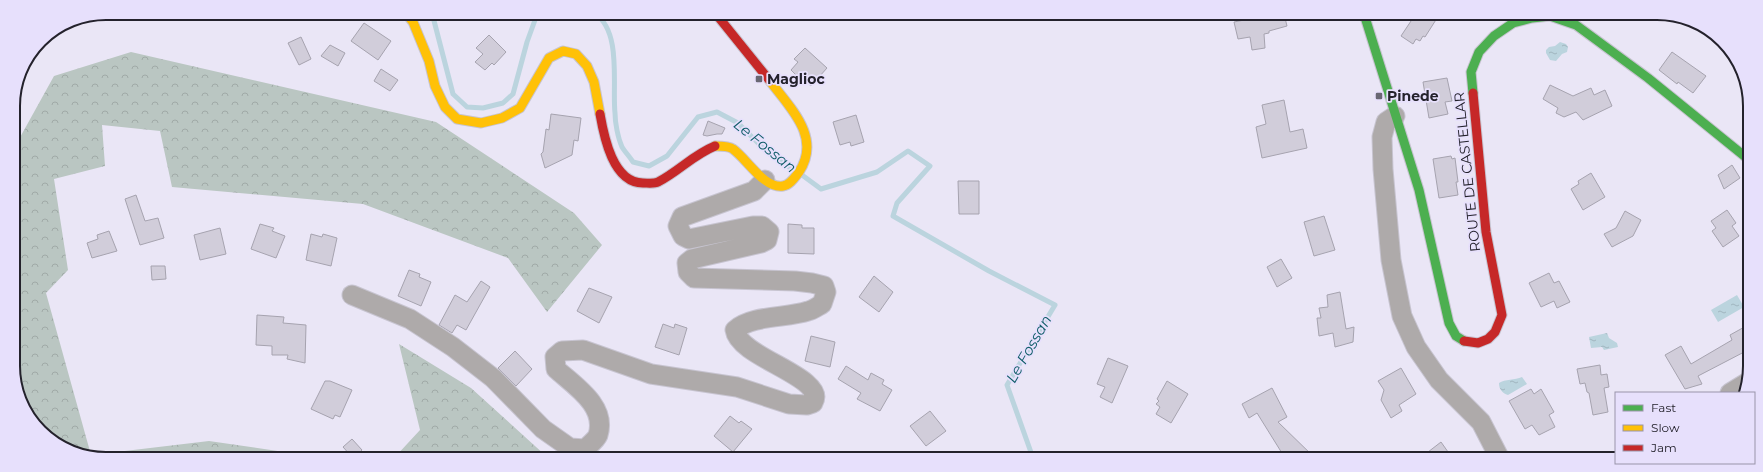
<svg xmlns="http://www.w3.org/2000/svg" width="1763" height="472" viewBox="0 0 1763 472" font-family="Montserrat,sans-serif">
	<style>
		.forest { fill: url(#forest-crowns) }
		.water { fill: url(#water-ripples) }
		.lines { fill: none; stroke-linecap: round; stroke-linejoin: round }
		.stream { stroke: #bbd4de; stroke-width: 5 }
		.building { fill: #d1cdda; stroke: #a6a3af }
		.street-casing { stroke: #c7c4d0; stroke-width: 21 }
		.fast-casing { stroke: #c7c4d0; stroke-width: 11 }
		.slow-casing { stroke: #c7c4d0; stroke-width: 11 }
		.jam-casing { stroke: #c7c4d0; stroke-width: 11 }
		.street { stroke: #aeaaaa; stroke-width: 19 }
		.fast { stroke: #4caf50; stroke-width: 9 }
		.slow { stroke: #ffc107; stroke-width: 9 }
		.jam { stroke: #c62828; stroke-width: 9 }
		.poi-dot { fill: #696773; stroke: #e7e0fc; stroke-width: 1.5 }
		.labels { text-anchor: middle; stroke-width: 3.5; stroke-linejoin: round; paint-order: stroke }
		.poi-label { font-size: 14px; font-weight: bold; fill: #24222c; stroke: #e7e0fc; text-anchor: start }
		.street-label { font-size: 14px; fill: #24222c; stroke: #e7e0fc }
		.water-label { font-size: 15px; font-style: italic; fill: #0f5d68; stroke: #e7e0fc }
		.rim { fill: none; stroke: #24222c; stroke-width: 2 }
	</style>
	<defs>
		<pattern id="forest-crowns" width="20" height="18" patternUnits="userSpaceOnUse"><rect width="20" height="18" fill="#bac6c2"/><path d="M2 6a3 3 0 1 1 6 0M12 15a3 3 0 1 1 6 0" fill="none" stroke="#a0aaa7"/></pattern>
		<pattern id="water-ripples" width="26" height="14" patternUnits="userSpaceOnUse"><rect width="26" height="14" fill="#bbd4de"/><path d="M2 4q2-2 4 0t4 0M15 11q2-2 4 0t4 0" fill="none" stroke="#a1b6bf"/></pattern>
	</defs>
	<rect width="100%" height="100%" fill="#eae6f6"/>
	<g class="forest">
		<path d="M131 52 436 122 574 213 602 245 547 312 508 258 363 204 172 187 160 131 102 125 105 166 54 179 68 270 46 293 91 455 209 441 298 454 307 457H88L40 431 15 384 13 150 54 76Z"/>
		<path d="M399 344 471 388 546 456V458L395 457 420 430Z"/>
	</g>
	<g class="water">
		<path d="M1560 42 1566 44 1568 47 1567 52 1562 54 1556 61 1550 60 1546 53V50L1549 47 1555 46Z"/>
		<path d="M1737 295 1744 307 1718 322 1711 310Z"/>
		<path d="M1607 333 1609 338 1617 343 1618 347 1604 350 1602 347 1591 348 1589 337Z"/>
		<path d="M1522 377 1527 384 1508 395C1502 393 1499 389 1499 383 1505 379 1515 380 1522 377Z"/>
	</g>
	<g class="lines">
		<g class="stream">
			<path d="M432 13 453 94 467 107 483 108 503 103 513 94 527 42 535 20 540 14"/>
			<path d="M595 14C622 31 612 86 615 113 615 123 618 138 622 147 625 152 630 157 633 162L649 166 667 156 698 117 717 112 738 123 768 153 793 170"/>
			<path d="M802 175 821 189 877 172 908 151 930 166 897 203 893 216 989 271 1055 305 1007 385 1033 458"/>
		</g>
	</g>
	<g class="building">
		<path d="M1275 14H1284L1287 26 1269 31V33L1264 34 1265 48 1252 50 1250 37 1238 39 1234 22Z"/>
		<path d="M1415 15H1439L1425 37 1423 36 1420 41 1416 39 1413 44 1401 36Z"/>
		<path d="M364 23 391 41 378 60 351 41Z"/>
		<path d="M489 35 506 52 494 65 492 63 485 70 475 62 483 54 476 48Z"/>
		<path d="M301 37 311 59 299 65 288 43Z"/>
		<path d="M330 45 345 53 338 66 321 56Z"/>
		<path d="M805 48 827 68 811 86 803 79 802 81 791 70 798 62 794 59Z"/>
		<path d="M1672 52 1706 76 1693 93 1678 82 1677 84 1659 70Z"/>
		<path d="M381 69 398 80 390 91 374 81Z"/>
		<path d="M1447 78 1452 101 1445 102 1448 114 1429 118 1423 82Z"/>
		<path d="M1550 85 1573 96 1591 88 1594 95 1605 90 1612 106 1583 120 1576 112 1564 117 1556 113 1558 108 1543 99Z"/>
		<path d="M1284 100 1290 132 1303 129 1307 148 1262 158 1256 127 1266 124 1262 105Z"/>
		<path d="M551 114 581 118 578 141 574 140 572 155 545 168 541 154 543 152 546 129 549 130Z"/>
		<path d="M856 115 864 142 851 146 850 142 840 145 833 122Z"/>
		<path d="M708 121 725 128 722 134H717L707 136 703 135Z"/>
		<path d="M1451 156 1452 159 1455 158 1458 182H1456L1458 195 1439 198 1433 159Z"/>
		<path d="M1732 165 1740 178 1724 189 1718 175Z"/>
		<path d="M1591 173 1605 197 1583 210 1571 189 1579 184 1578 181Z"/>
		<path d="M958 181H979V214H959Z"/>
		<path d="M136 195 145 221 158 218 164 238 140 245 125 199Z"/>
		<path d="M1727 210 1736 223 1732 226 1739 236 1723 247 1712 231 1716 228 1711 221Z"/>
		<path d="M1625 211 1641 220 1633 236 1612 247 1604 234 1616 228Z"/>
		<path d="M1324 216 1335 250 1314 256 1304 222Z"/>
		<path d="M260 224 274 228 272 231 285 236 276 258 251 249Z"/>
		<path d="M788 224 802 225V228H814V254L788 253Z"/>
		<path d="M220 228 226 254 200 260 194 235Z"/>
		<path d="M109 231 117 251 92 258 87 243 98 239 97 235Z"/>
		<path d="M311 234 322 237 323 234 337 238 331 266 306 260Z"/>
		<path d="M1281 259 1292 278 1277 287 1267 267Z"/>
		<path d="M151 266H165L166 279 152 280Z"/>
		<path d="M409 270 420 274 419 277 431 282 421 306 398 296Z"/>
		<path d="M1549 273 1554 283 1559 281 1570 302 1557 308 1554 301 1541 307 1529 283Z"/>
		<path d="M874 276 893 292 879 312 859 297Z"/>
		<path d="M481 281 490 287 466 330 457 325 452 333 439 325 455 295 467 302Z"/>
		<path d="M589 288 612 297 599 323 577 311Z"/>
		<path d="M1340 292 1346 329 1354 327 1353 342 1335 347 1333 333 1319 336 1317 318H1321L1319 308 1328 307 1327 295Z"/>
		<path d="M257 315 284 317 283 323 306 325 305 363 287 359 288 355H272V346L256 345Z"/>
		<path d="M663 324 674 328 675 324 687 328 679 355 655 347Z"/>
		<path d="M1748 325V350L1698 376 1702 384 1685 389 1665 355 1681 346 1691 364 1732 340 1730 335Z"/>
		<path d="M811 336 835 342 830 367 805 361Z"/>
		<path d="M515 351 532 369 516 386 498 368Z"/>
		<path d="M1108 358 1128 366 1112 403 1100 397 1105 387 1097 384Z"/>
		<path d="M1600 365 1601 375 1607 374 1609 387 1604 388 1608 412 1593 415 1589 393 1587 392 1585 383 1580 384 1577 369Z"/>
		<path d="M846 366 868 380 871 373 884 380 882 384 892 390 880 411 857 399 861 393 838 379Z"/>
		<path d="M1401 368 1416 394 1399 405 1402 411 1391 418 1381 400 1384 390 1378 381Z"/>
		<path d="M325 381H330L352 390 340 417 335 415 333 419 311 409Z"/>
		<path d="M1167 381 1188 394 1171 423 1156 414 1160 407 1156 404 1159 401 1157 399Z"/>
		<path d="M1272 388 1287 417 1278 422 1315 458H1285L1257 413 1249 418 1242 404Z"/>
		<path d="M1531 389 1534 394 1541 389 1554 412 1549 415 1555 427 1539 435 1532 425 1525 429 1509 401Z"/>
		<path d="M930 411 946 431 926 446 910 426Z"/>
		<path d="M730 416 739 423 741 421 752 429 733 452 714 436Z"/>
		<path d="M352 439 362 450 355 457H352L343 447Z"/>
		<path d="M1441 442 1453 459H1419Z"/>
	</g>
	<g class="lines">
		<defs>
			<g id="street">
				<path d="M1395 116 1386 122 1382 137 1383 169 1391 260 1402 316 1416 347 1439 380 1481 422 1500 459"/>
				<path d="M352 295 410 319 453 347 493 378 543 429 570 448 585 449C589 445 596 440 598 435 607 406 575 386 556 369L555 357 562 351 583 350 651 374 737 387 789 404 807 405 813 403C828 377 739 358 735 330 752 315 787 318 808 311 813 310 818 306 822 304L826 292 824 286 812 283 795 281 694 278 688 272 687 263 692 259 761 243 767 240 769 232 762 226H753L689 239 683 236 678 226 682 217 754 191 765 180"/>
				<path d="M1730 393 1748 382"/>
			</g>
			<g id="fast">
				<path d="M1364 14 1419 190 1449 323 1456 336 1464 341"/>
				<path d="M1473 93 1471 72 1479 52 1494 36 1513 23 1532 18 1550 16 1576 25 1648 78 1748 159"/>
			</g>
			<g id="slow">
				<path d="M406 13 413 22 429 61 435 86 445 107 457 119 481 123 502 118 520 108 549 58 563 51 576 54 587 66 594 82 600 114"/>
				<path d="M715 146C720 146 729 146 733 149 747 159 764 189 783 186 790 185 795 177 799 172 822 137 790 108 770 81"/>
			</g>
			<g id="jam">
				<path d="M716 14 770 81"/>
				<path d="M600 114C604 137 613 183 643 183 648 183 654 184 658 182 679 171 693 155 715 146"/>
				<path d="M1464 341 1478 343 1488 339 1495 332 1502 315 1486 232 1473 93"/>
			</g>
		</defs>
		<use href="#street" class="street-casing"/>
		<use href="#fast" class="fast-casing"/>
		<use href="#slow" class="slow-casing"/>
		<use href="#jam" class="jam-casing"/>
		<use href="#street" class="street"/>
		<use href="#fast" class="fast"/>
		<use href="#slow" class="slow"/>
		<use href="#jam" class="jam"/>
	</g>
	<g class="poi-dot">
		<rect x="755" y="75" width="8" height="8" rx="2"/>
		<rect x="1375" y="92" width="8" height="8" rx="2"/>
	</g>
	<g class="labels">
		<g class="poi-label">
			<text x="767" y="84">Maglioc</text>
			<text x="1387" y="101">Pinede</text>
		</g>
		<g class="street-label">
			<text transform="translate(1467 172) rotate(-96)" y="5">ROUTE DE CASTELLAR</text>
		</g>
		<g class="water-label">
			<text transform="translate(765 146) rotate(39)" y="5">Le Fossan</text>
			<text transform="translate(1029 349) rotate(-60)" y="5">Le Fossan</text>
		</g>
	</g>
	<path d="M0 0H1763V472H0ZM106 20H1657A86 86 0 0 1 1743 106V366A86 86 0 0 1 1657 452H106A86 86 0 0 1 20 366V106A86 86 0 0 1 106 20Z" fill="#e7e0fc" fill-rule="evenodd"/>
	<path class="rim" d="M106 20H1657A86 86 0 0 1 1743 106V366A86 86 0 0 1 1657 452H106A86 86 0 0 1 20 366V106A86 86 0 0 1 106 20Z"/>
	<rect x="1615" y="392" width="140" height="72" fill="#e7e0fc" stroke="#9994a9"/>
	<rect x="1623" y="405" width="20" height="6" fill="#4caf50" stroke="#9994a9"/>
	<text x="1651" y="412" font-size="12" fill="#24222c">Fast</text>
	<rect x="1623" y="425" width="20" height="6" fill="#ffc107" stroke="#9994a9"/>
	<text x="1651" y="432" font-size="12" fill="#24222c">Slow</text>
	<rect x="1623" y="445" width="20" height="6" fill="#c62828" stroke="#9994a9"/>
	<text x="1651" y="452" font-size="12" fill="#24222c">Jam</text>
</svg>
